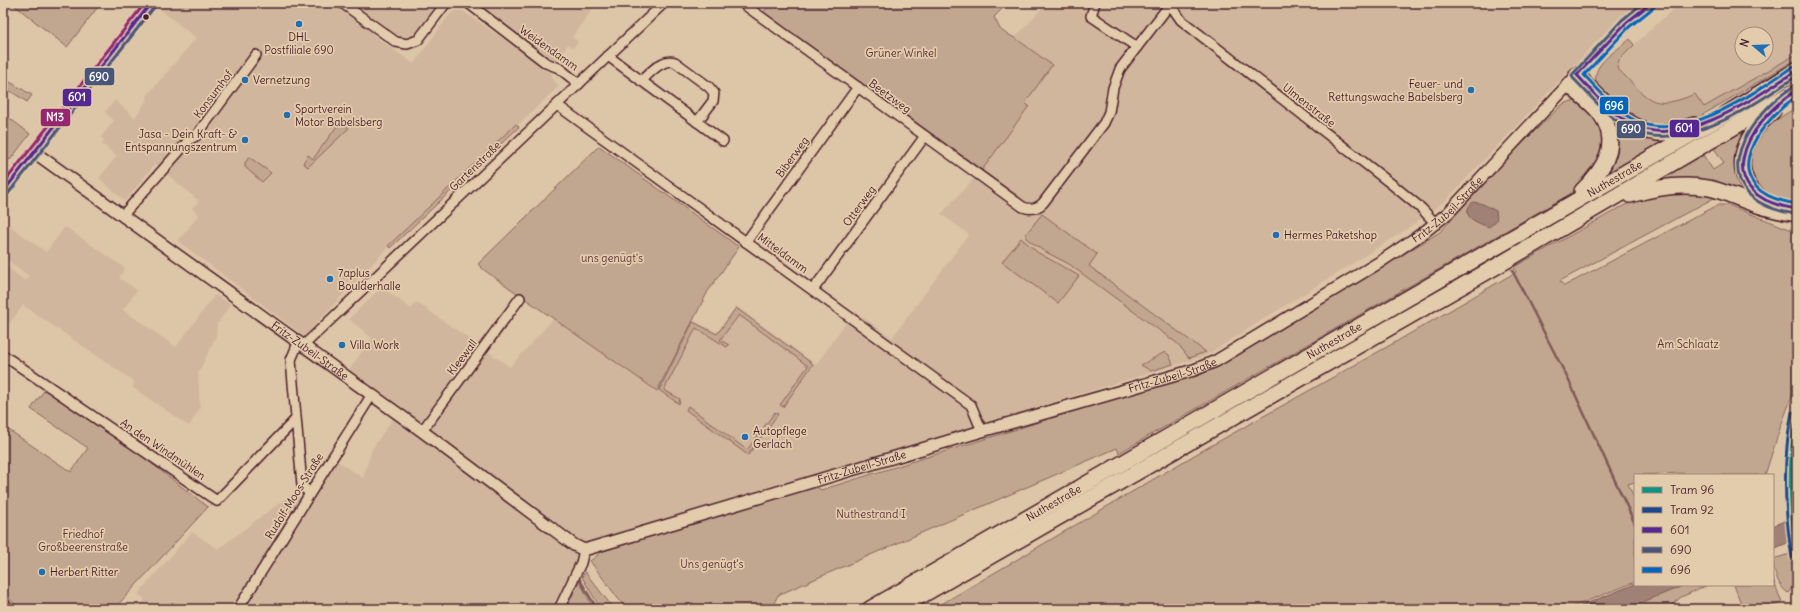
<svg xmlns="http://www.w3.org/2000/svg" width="1800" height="612" viewBox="0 0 1800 612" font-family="Delius,sans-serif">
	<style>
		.built { fill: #d0b69c; fill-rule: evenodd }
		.green { fill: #c2a790; stroke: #86635e }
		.water { fill: #a08174; stroke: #7e5a57 }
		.pier { fill: #ddc5a7 }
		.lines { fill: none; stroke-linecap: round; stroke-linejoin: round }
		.stream { stroke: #7e5a57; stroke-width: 2.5 }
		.minor-casing { stroke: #4a1f2b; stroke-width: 12 }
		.tertiary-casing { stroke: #4a1f2b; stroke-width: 14 }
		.trunk-casing { stroke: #4a1f2b; stroke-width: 18 }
		.minor { stroke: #e3ccac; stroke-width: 9 }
		.tertiary { stroke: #e3ccac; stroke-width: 11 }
		.trunk { stroke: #e3ccac; stroke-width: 15 }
		.bus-1-casing { stroke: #e3ccac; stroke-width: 6 }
		.bus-2-casing { stroke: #e3ccac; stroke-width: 6 }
		.bus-3-casing { stroke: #e3ccac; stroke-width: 6 }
		.bus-4-casing { stroke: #e3ccac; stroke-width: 6 }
		.bus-1 { stroke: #542791; stroke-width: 3 }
		.bus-2 { stroke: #4a5678; stroke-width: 3 }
		.bus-3 { stroke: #0065bd; stroke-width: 3 }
		.bus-4 { stroke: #95276e; stroke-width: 3 }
		.tram-1-casing { stroke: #e3ccac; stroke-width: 6 }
		.tram-2-casing { stroke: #e3ccac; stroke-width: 6 }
		.tram-1 { stroke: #0b9485; stroke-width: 3 }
		.tram-2 { stroke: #19488e; stroke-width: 3 }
		.bus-dot { fill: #4a1f2b; stroke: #e3ccac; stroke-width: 1.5 }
		.poi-dot { fill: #1f6fb2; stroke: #e3ccac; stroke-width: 1.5 }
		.labels { text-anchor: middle; stroke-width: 3.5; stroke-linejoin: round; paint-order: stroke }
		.poi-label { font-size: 11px; fill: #4a1f2b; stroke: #e3ccac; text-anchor: start }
		.street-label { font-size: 11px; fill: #4a1f2b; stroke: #e3ccac }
		.park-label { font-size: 11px; fill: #5c333a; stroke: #e3ccac }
		.line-badge { stroke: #e3ccac; stroke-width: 1.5 }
		.badge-label { font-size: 11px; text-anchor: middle; font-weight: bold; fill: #fff }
	</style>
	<rect width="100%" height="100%" fill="#ddc5a7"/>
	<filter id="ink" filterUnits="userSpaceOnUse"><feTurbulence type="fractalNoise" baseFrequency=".025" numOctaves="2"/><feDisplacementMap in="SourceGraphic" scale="8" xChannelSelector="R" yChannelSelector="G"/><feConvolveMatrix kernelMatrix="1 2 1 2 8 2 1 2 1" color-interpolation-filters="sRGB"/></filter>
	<g filter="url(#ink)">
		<g class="built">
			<path d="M166 3H441L416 36 402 38 380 25 373 35 414 64 449 15 455 11H463L551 72 553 80 559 86 509 133 511 134 389 246 304 336 178 241 199 215 192 208 199 201 155 164 125 201 99 178 117 156 102 144 104 140 101 137 114 121 105 112 115 100 135 118 148 98 146 97 196 38 161 10Z"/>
			<path d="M475 3H597L572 37 578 42 573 48 568 44 555 63Z"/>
			<path d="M1047 3H1637L1620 17 1446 200 1404 231 1205 356 588 544 577 558 554 609H139L145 599 138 594 192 532 218 549 289 496 300 497 328 455 363 478 372 449 401 407 349 370 372 338 349 319 382 287 411 309 416 302 510 367 554 318 657 391 693 320 717 333 736 306 816 365 854 311 892 338 969 234 941 214 982 170 1029 106 1024 103 1051 65 1015 38Z"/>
			<path d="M1683 3H1797V54L1704 108 1695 94 1677 102 1661 103 1653 101 1639 93 1636 86 1618 69 1617 63 1625 53 1669 13ZM1742 34H1766V58H1742Z"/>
			<path d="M3 221 46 252 65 227 125 268 119 278 137 290 123 310 176 347 215 295 231 304 217 324 216 336 198 374 200 408 189 426 132 387 135 382 23 305 9 324 3 319V264L25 281 29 276 3 257Z"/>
			<path d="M1797 397V500L1787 501 1785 458 1790 424Z"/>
		</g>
		<g class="green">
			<path d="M14 3H101L67 47 13 4Z"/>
			<path d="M773 3H1008L994 17 1000 29 1005 33 1015 38 1052 65 1025 103 1029 106 982 170 971 165 762 13Z"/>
			<path d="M1630 39 1634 45 1619 60 1617 68C1648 98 1650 113 1695 94L1704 107 1797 54V59L1689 123 1664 128 1635 121 1598 88C1587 65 1616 52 1630 39Z"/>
			<path d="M3 78 32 95 27 102 3 86Z"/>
			<path d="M1572 101 1581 103 1600 121 1605 149 1587 181 1575 191 1119 453 1117 448 778 595 771 609H626L590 561 603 551 815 486 821 490 1152 387 1200 375 1228 360 1440 232 1511 154 1563 104Z"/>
			<path d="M1797 107V202C1785 200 1768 198 1759 189 1744 173 1748 144 1764 130 1773 121 1786 114 1797 107Z"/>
			<path d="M1605 112 1671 137 1604 176Z"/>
			<path d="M3 113 30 134 10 160 3 154Z"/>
			<path d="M340 122 349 128 308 167 303 163 308 155 313 159Z"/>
			<path d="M516 124 519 127 390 248 388 246Z"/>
			<path d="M1752 126 1744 191 1742 192 1655 182 1703 155 1713 170 1724 163 1714 148Z"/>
			<path d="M599 146 739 247 708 291 657 391 484 270 478 264Z"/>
			<path d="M249 157 271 173 262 182 245 167V163Z"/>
			<path d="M1681 192 1708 194 1713 197 1711 193 1725 199 1714 198 1560 281 1564 286 1718 205H1728L1797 232V383L1780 428 1765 475H1685L1684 473 1635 475V482L1628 484 1635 500V582L1567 609H933L1198 453 1394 343 1516 272 1514 267 1625 205 1654 194Z"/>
			<path d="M1042 214 1097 254 1089 266 1206 352 1189 358 1178 344 1069 264 1042 250 1026 238V234Z"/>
			<path d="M1021 238 1037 252 1079 276 1058 303 1002 262Z"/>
			<path d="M736 308 813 364 783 407 780 405 808 366 739 315 720 340 729 345 727 347 696 328 664 390 680 399 679 404 659 390 693 322 717 334Z"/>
			<path d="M1165 352 1169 355 1173 364 1151 371 1141 365Z"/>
			<path d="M46 388 104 427 208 507 114 609H19L3 591V426L71 472 88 448 31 409Z"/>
			<path d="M688 406 747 450 775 412 778 414 748 455 686 410Z"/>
			<path d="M1790 554C1793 567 1798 582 1788 593 1778 586 1773 571 1773 559Z"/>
			<path d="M585 572 614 609H601L582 577Z"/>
			<path d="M1773 579 1782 603 1761 609H1743L1734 585H1773Z"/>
			<path d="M579 581 594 609H566Z"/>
			<path d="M1684 585H1708L1681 597 1668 609H1625Z"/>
		</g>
		<g class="water">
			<path d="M1473 202 1483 204 1496 211C1498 220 1496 222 1489 227 1477 223 1458 216 1473 202Z"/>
			<path d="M1797 515V539L1773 549V526Z"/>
			<path d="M1635 584V585H1685L1626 609H1573Z"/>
		</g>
		<path class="pier" d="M1797 513V541L1791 544 1786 518Z"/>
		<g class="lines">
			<g class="stream">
				<path d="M1512 270 1569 381 1635 524"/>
				<path d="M580 580 597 609"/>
			</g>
			<defs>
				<g id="minor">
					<path d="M342 3 396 42 407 44 418 40 446 3"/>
					<path d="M468 3 546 63 559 68 579 84"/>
					<path d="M742 3 1023 207C1031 210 1037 209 1043 203L1104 123 1109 112 1113 88 1120 69 1171 3"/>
					<path d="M1095 3 1091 16 1137 47"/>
					<path d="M1169 3 1181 20 1394 186 1422 209 1436 224"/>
					<path d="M608 56 723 141"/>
					<path d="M641 81C650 73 662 58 675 62L709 87 714 93 713 101 697 122"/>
					<path d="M557 105 971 405 982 431"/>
					<path d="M122 216 190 139 196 136 256 55"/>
					<path d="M746 242 858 87"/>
					<path d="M813 290 925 136"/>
					<path d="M298 343 291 360 302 485 309 493"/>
					<path d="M303 346 664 3"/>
					<path d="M3 355 217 501 295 420"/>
					<path d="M422 431 520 298"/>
					<path d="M3 602 9 609"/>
					<path d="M238 609 371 396"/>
					<path d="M559 609 581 563 584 550"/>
				</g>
				<g id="tertiary">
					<path id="s1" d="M34 152 422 431 574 545 584 550 982 431 1194 370 1216 361 1380 262 1423 233 1448 213 1626 23 1651 3"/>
					<path d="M3 192 151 3"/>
				</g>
				<g id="trunk">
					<path d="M1577 75C1600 97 1625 130 1658 133 1670 134 1682 129 1694 125"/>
					<path d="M1569 85C1578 93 1591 102 1599 112 1622 142 1605 169 1582 191"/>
					<path d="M1630 195C1656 187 1682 183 1709 188 1727 192 1743 201 1761 206 1772 210 1785 212 1797 214"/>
					<path d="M1769 203C1739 187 1735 158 1754 131 1759 123 1767 117 1773 111"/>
					<path id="s2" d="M870 609 1723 116 1797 70"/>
					<path d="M898 609 1497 266 1797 90"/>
				</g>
			</defs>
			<use href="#minor" class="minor-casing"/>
			<use href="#tertiary" class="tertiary-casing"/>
			<use href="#trunk" class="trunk-casing"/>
			<use href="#minor" class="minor"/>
			<use href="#tertiary" class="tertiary"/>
			<use href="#trunk" class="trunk"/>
			<defs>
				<g id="bus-1">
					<path d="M1577 75C1594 93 1611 115 1634 125 1684 150 1756 97 1797 70"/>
					<path d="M1577 75 1626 23 1651 3"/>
					<path d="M1797 90C1744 124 1707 196 1797 209"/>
					<path d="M3 192 151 3"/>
				</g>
				<g id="bus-2">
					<path d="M1643 3 1622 20 1572 75 1573 78C1591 96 1607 117 1630 129 1682 156 1755 104 1797 76"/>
					<path d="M1794 86C1737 123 1702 200 1796 214"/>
					<path d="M7 195 155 6"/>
				</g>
				<g id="bus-3">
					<path d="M1654 7 1629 27 1584 75C1600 91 1615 111 1636 121 1685 144 1755 92 1794 66"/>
					<path d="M1797 96C1751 128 1714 191 1797 204"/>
				</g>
				<path id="bus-4" d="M3 184 145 3"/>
			</defs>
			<use href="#bus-1" class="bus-1-casing"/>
			<use href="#bus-2" class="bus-2-casing"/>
			<use href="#bus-3" class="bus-3-casing"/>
			<use href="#bus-4" class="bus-4-casing"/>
			<use href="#bus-1" class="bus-1"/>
			<use href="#bus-2" class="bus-2"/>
			<use href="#bus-3" class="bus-3"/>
			<use href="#bus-4" class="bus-4"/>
			<defs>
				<path id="tram-1" d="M1797 413C1787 462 1789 508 1797 557"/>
				<path id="tram-2" d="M1792 558C1784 508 1782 461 1792 412"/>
			</defs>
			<use href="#tram-1" class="tram-1-casing"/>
			<use href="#tram-2" class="tram-2-casing"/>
			<use href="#tram-1" class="tram-1"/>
			<use href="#tram-2" class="tram-2"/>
		</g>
	</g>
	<circle class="bus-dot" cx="146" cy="17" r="3.5"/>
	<g class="poi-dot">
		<circle cx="299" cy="24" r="4"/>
		<circle cx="245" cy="80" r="4"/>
		<circle cx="1471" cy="90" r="4"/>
		<circle cx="287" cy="115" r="4"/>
		<circle cx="245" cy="140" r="4"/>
		<circle cx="1276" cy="235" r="4"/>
		<circle cx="330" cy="279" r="4"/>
		<circle cx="342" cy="345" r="4"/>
		<circle cx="745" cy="437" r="4"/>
		<circle cx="42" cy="572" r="4"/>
	</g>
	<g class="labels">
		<g class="poi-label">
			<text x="299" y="41" text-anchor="middle">DHL<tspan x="299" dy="13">Postfiliale 690</tspan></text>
			<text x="253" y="84">Vernetzung</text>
			<text x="1463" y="88" text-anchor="end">Feuer- und<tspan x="1463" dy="13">Rettungswache Babelsberg</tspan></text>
			<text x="295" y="113">Sportverein<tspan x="295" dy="13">Motor Babelsberg</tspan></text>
			<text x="237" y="138" text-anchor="end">Jasa - Dein Kraft- &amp;<tspan x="237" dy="13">Entspannungszentrum</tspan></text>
			<text x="1284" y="239">Hermes Paketshop</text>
			<text x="338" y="277">7aplus<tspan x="338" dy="13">Boulderhalle</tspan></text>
			<text x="350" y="349">Villa Work</text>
			<text x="753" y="435">Autopflege<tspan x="753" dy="13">Gerlach</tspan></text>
			<text x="50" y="576">Herbert Ritter</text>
		</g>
		<g class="street-label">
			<text transform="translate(549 48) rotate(35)" y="4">Weidendamm</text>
			<text transform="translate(213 94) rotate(-53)" y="4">Konsumhof</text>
			<text transform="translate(890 96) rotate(36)" y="4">Beetzweg</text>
			<text transform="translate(1309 105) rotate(38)" y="4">Ulmenstraße</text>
			<text transform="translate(792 157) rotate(-54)" y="4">Biberweg</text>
			<text transform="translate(475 166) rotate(-44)" y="4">Gartenstraße</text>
			<text dy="4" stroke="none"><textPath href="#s2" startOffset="860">Nuthestraße</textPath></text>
			<text transform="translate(859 206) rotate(-54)" y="4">Otterweg</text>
			<text dy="4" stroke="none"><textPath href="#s1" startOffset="1616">Fritz-Zubeil-Straße</textPath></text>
			<text transform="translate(783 253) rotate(36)" y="4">Mitteldamm</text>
			<text dy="4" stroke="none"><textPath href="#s2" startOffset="536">Nuthestraße</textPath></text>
			<text dy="4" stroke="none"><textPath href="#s1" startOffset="340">Fritz-Zubeil-Straße</textPath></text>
			<text transform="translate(462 357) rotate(-53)" y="4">Kleewall</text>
			<text dy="4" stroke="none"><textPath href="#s1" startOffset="1293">Fritz-Zubeil-Straße</textPath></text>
			<text transform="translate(163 449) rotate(34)" y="4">An den Windmühlen</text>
			<text dy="4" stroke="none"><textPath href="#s1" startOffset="969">Fritz-Zubeil-Straße</textPath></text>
			<text transform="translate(294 496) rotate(-58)" y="4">Rudolf-Moos-Straße</text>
			<text dy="4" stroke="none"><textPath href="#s2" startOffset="212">Nuthestraße</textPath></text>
		</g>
		<g class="park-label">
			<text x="901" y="57">Grüner Winkel</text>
			<text x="612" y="262">uns genügt's</text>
			<text x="1688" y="348">Am Schlaatz</text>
			<text x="871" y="518">Nuthestrand I</text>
			<text x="83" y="538">Friedhof<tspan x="83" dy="13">Großbeerenstraße</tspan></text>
			<text x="712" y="568">Uns genügt’s</text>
		</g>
	</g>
	<g class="line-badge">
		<rect x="84" y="67" width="31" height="19" rx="4" fill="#4a5678"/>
		<rect x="62" y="88" width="30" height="19" rx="4" fill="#542791"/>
		<rect x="1599" y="96" width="30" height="19" rx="4" fill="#0065bd"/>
		<rect x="40" y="108" width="31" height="19" rx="4" fill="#95276e"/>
		<rect x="1669" y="119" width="31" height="19" rx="4" fill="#542791"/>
		<rect x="1616" y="120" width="30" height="19" rx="4" fill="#4a5678"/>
	</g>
	<g class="badge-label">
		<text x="99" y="81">690</text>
		<text x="77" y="101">601</text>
		<text x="1614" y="110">696</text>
		<text x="55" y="121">N13</text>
		<text x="1684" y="132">601</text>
		<text x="1631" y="133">690</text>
	</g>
	<rect width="1800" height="612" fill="none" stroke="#e3ccac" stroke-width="16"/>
	<rect x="8" y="8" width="1784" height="596" fill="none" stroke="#4a1f2b" stroke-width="1.5" filter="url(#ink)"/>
	<rect x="1634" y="474" width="140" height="112" fill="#e3ccac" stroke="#a68778"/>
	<rect x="1642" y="487" width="20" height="6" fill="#0b9485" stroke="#a68778"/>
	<text x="1670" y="494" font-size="12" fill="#4a1f2b">Tram 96</text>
	<rect x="1642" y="507" width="20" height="6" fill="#19488e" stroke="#a68778"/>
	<text x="1670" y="514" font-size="12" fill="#4a1f2b">Tram 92</text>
	<rect x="1642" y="527" width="20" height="6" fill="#542791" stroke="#a68778"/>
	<text x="1670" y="534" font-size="12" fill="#4a1f2b">601</text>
	<rect x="1642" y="547" width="20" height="6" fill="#4a5678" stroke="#a68778"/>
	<text x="1670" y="554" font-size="12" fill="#4a1f2b">690</text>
	<rect x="1642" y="567" width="20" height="6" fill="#0065bd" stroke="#a68778"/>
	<text x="1670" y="574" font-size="12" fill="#4a1f2b">696</text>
	<g transform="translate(1754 46) rotate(289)"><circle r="19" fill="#e3ccac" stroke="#a68778"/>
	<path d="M0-3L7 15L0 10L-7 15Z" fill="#1f6fb2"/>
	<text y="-6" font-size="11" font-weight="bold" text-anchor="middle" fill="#4a1f2b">N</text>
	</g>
</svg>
